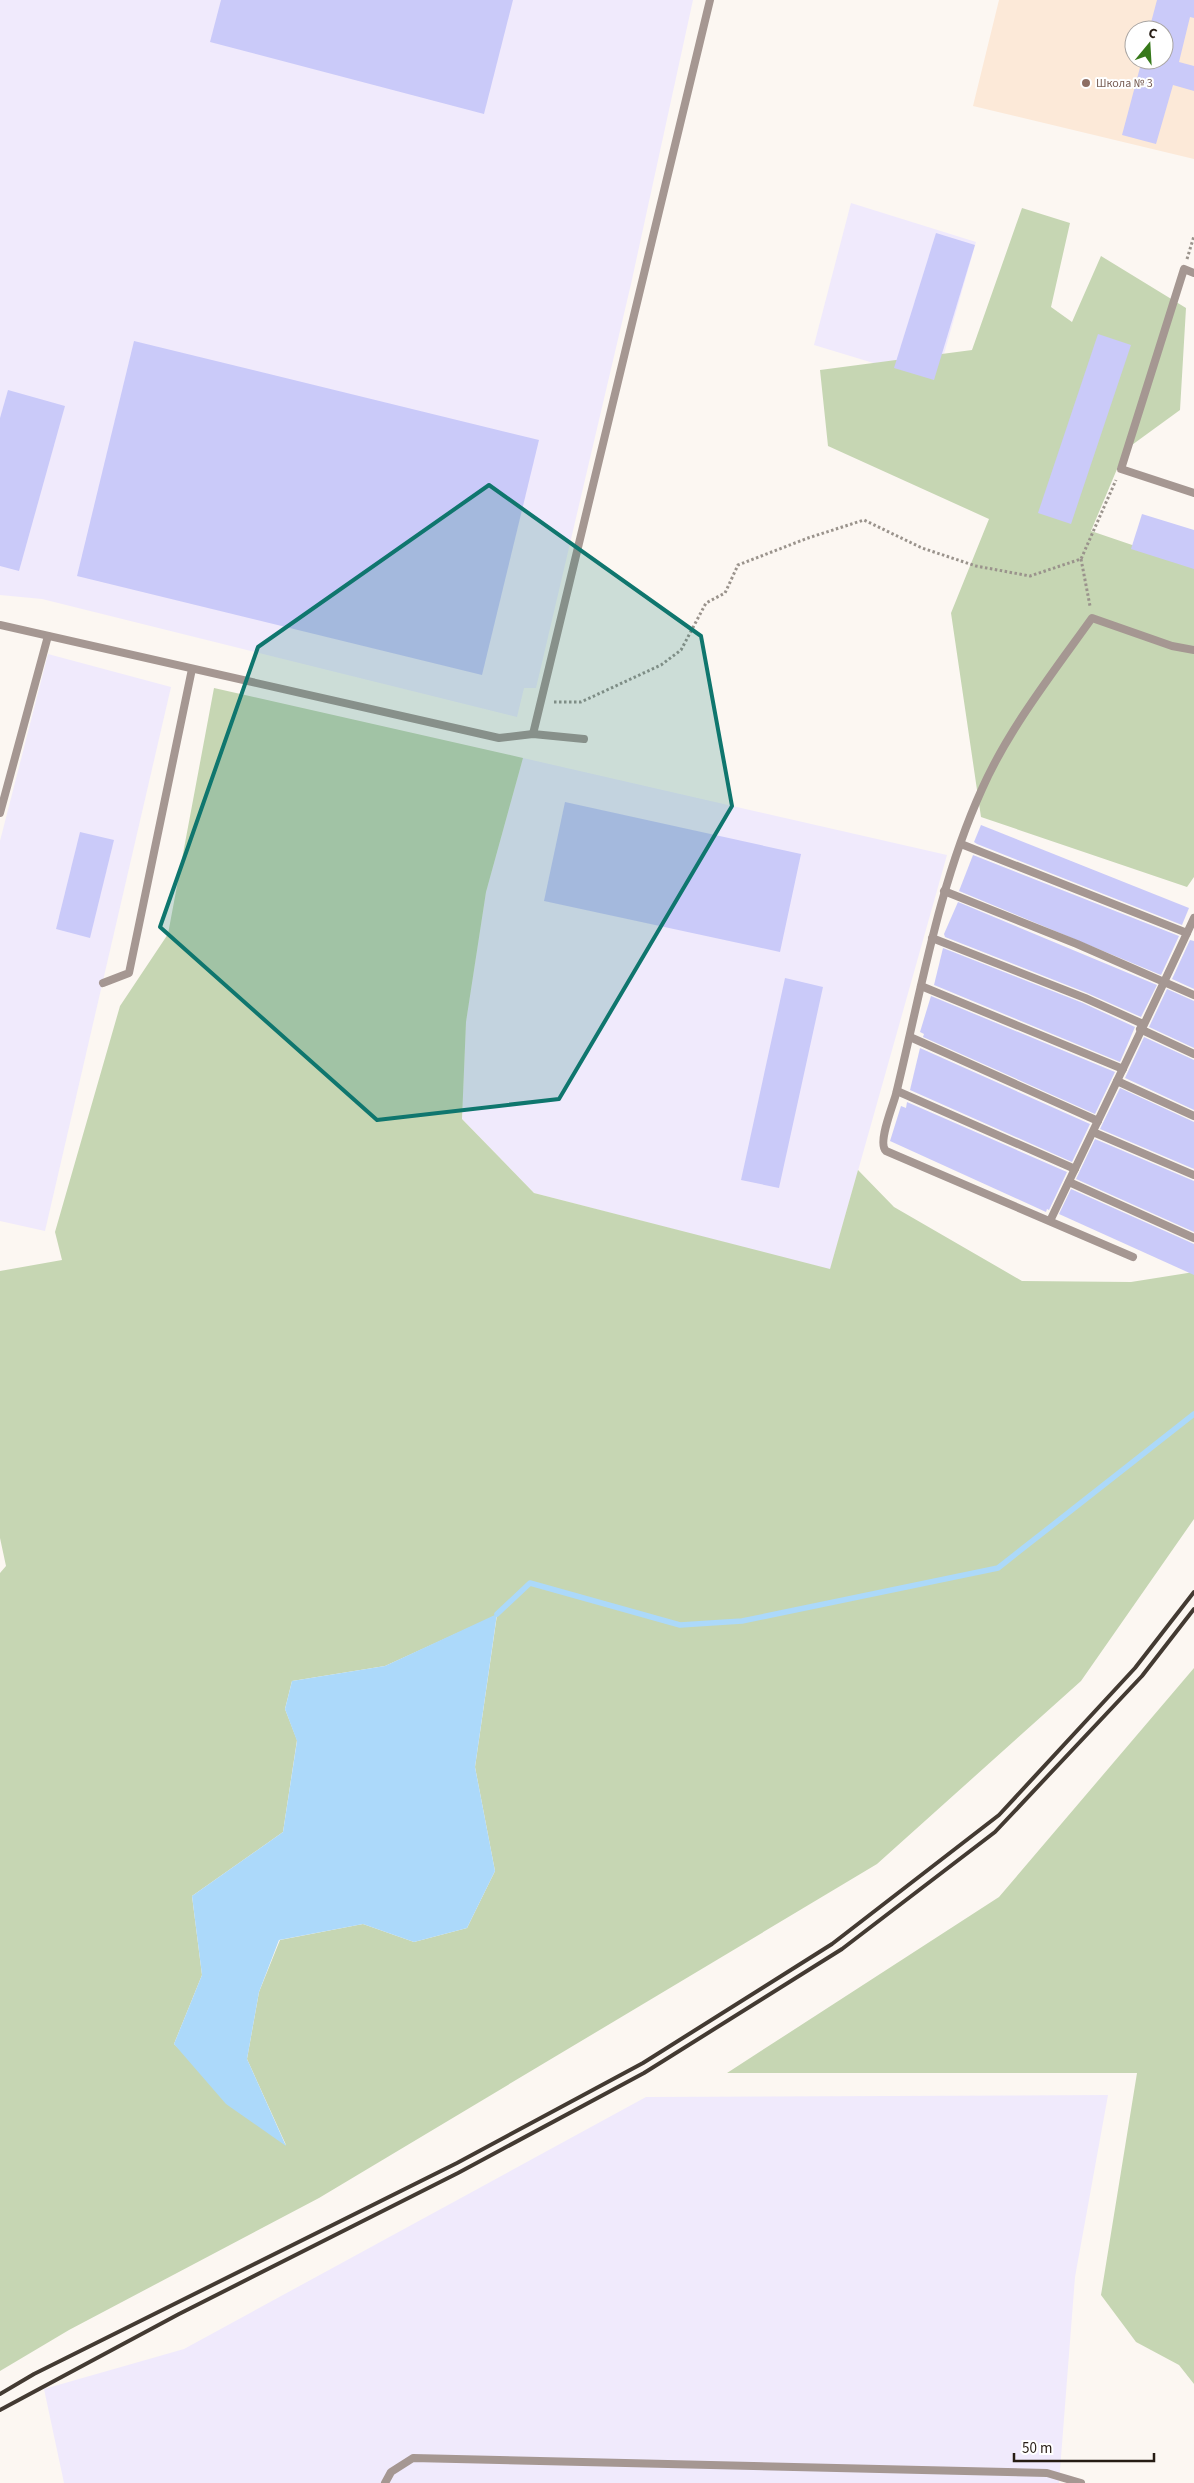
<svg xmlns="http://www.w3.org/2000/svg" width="1194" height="2483" viewBox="0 0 1194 2483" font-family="'Source Sans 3',sans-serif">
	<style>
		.built { fill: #fce9d8; fill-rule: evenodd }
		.industrial { fill: #f0eafc }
		.green { fill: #c6d6b3; fill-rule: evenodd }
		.water { fill: #acd9fa }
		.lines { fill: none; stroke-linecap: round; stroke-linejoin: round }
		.stream { stroke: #acd9fa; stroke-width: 5.5 }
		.building { fill: #cacaf9 }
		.path { stroke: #9a938c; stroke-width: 3; stroke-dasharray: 2.5 2.5; stroke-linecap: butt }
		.service { stroke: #a59792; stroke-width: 8 }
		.rail { stroke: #433a32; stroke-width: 4 }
		.marked { fill: #0f766e; fill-opacity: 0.2; stroke: #0f766e; stroke-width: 4; stroke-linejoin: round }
		.education-dot { fill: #8d6e63; stroke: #fff; stroke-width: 2 }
		.labels { text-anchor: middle; stroke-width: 4; stroke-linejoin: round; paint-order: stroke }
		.education-label { font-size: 12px; fill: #785e54; stroke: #fff; text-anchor: start }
	</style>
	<rect width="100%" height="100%" fill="#fcf7f2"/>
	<path class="built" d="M999 0H1194V159L973 106ZM1134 30H1164V60H1134Z"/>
	<g class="industrial">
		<path d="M0 0H693L631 284 536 688H524L517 717 42 599 0 595Z"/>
		<path d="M851 203 976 242 936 382 814 345Z"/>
		<path d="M48 654 171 687 45 1231 0 1221V841Z"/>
		<path d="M523 758 947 855 830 1270 534 1193 462 1119 466 1022 486 892Z"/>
		<path d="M1108 2095 1075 2277 1059 2483H64L44 2389 184 2349 646 2097Z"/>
	</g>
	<g class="green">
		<path d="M1022 208 1070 223 1051 307 1072 322 1101 256 1186 308 1180 410 1125 450 1091 531 1194 566V877L1187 887 981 817 951 613 989 519 828 446 820 370 972 350Z"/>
		<path d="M214 688 523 758 486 892 466 1022 462 1119 534 1193 830 1269 858 1170 894 1207 1022 1281 1131 1282 1194 1272V1519L1081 1681 877 1864 319 2198 69 2330 0 2371V1573L6 1566 0 1538V1271L62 1260 55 1232 120 1006 168 934ZM497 1615 475 1767 495 1871 467 1928 414 1942 363 1924 280 1940 259 1992 247 2059 286 2145 174 2044 202 1975 192 1896 283 1832 297 1740 285 1709 292 1681 385 1666Z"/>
		<path d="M1194 1668V2384L1179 2365 1136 2342 1101 2295 1137 2073H727L999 1897Z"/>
	</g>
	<path class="water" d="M497 1614 475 1767 495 1871 467 1928 414 1942 363 1924 279 1940 259 1992 247 2059 286 2146 226 2104 174 2044 202 1975 192 1896 283 1832 297 1741 285 1709 292 1681 385 1666Z"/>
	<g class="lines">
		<path class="stream" d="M497 1614 530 1583 680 1625 742 1621 998 1568 1194 1414"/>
	</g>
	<g class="building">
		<path d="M221 0H513L484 114 210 42Z"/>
		<path d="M1157 0H1194V18L1190 17 1179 62 1194 66V91L1173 85 1156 144 1122 135 1142 60H1164V30H1149Z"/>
		<path d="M936 233 975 245 934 380 894 368Z"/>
		<path d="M1098 334 1131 345 1071 524 1038 513Z"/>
		<path d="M134 341 539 440 482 675 77 576Z"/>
		<path d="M8 390 65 406 19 571 0 566V418Z"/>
		<path d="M1142 514 1194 530V569L1131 549Z"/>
		<path d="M565 802 801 854 780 952 544 901Z"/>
		<path d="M981 825 1189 908 1182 925 977 844 974 842Z"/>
		<path d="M80 832 114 840 90 938 56 929Z"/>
		<path d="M973 855 1179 936 1161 975 959 891Z"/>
		<path d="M958 902 1157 985 1141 1017 1087 993 945 937 944 934Z"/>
		<path d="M1190 940 1194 941V989L1172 979Z"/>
		<path d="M943 948 1083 1003 1135 1027 1120 1062 934 985Z"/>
		<path d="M785 978 823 987 779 1188 741 1180Z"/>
		<path d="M1167 989 1194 1001V1048L1149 1027Z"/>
		<path d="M931 996 1115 1072 1095 1114 923 1037 924 1034 920 1032Z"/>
		<path d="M1144 1037 1194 1060V1110L1125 1078Z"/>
		<path d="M920 1048 1090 1124 1072 1162 910 1090Z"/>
		<path d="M1120 1088 1194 1122V1169L1100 1129Z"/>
		<path d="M907 1102 1067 1172 1049 1210 1047 1209 1046 1212 890 1141 901 1106 906 1108Z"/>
		<path d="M1095 1139 1194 1181V1232L1076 1179Z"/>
		<path d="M1071 1189 1194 1244V1275L1059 1214Z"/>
	</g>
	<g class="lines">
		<g class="path">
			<path d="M1187 259 1194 236"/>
			<path d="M1081 559 1090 606"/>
			<path d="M554 702H581L661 665 681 650 706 603 725 593 738 565 808 538 864 520 922 548 976 566 1030 576 1081 559 1116 480"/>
		</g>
		<g class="service">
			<path d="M1194 273 1184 269 1121 469 1194 493"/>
			<path d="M0 625 499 738 533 734 584 739"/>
			<path d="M533 734 710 0"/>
			<path d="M0 813 48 636"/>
			<path d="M961 844 1187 933"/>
			<path d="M944 891 1077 944 1194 995"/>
			<path d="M932 938 1085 998 1143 1024"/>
			<path d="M103 983 129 973 192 669"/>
			<path d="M921 986 1123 1069"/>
			<path d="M1140 1029 1194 1054"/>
			<path d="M910 1037 1098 1121"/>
			<path d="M1117 1081 1194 1116"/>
			<path d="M897 1091 1075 1169"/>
			<path d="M1093 1132 1194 1175"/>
			<path d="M1069 1182 1194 1238"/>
			<path d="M1050 1221C1098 1120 1147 1020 1194 918"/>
			<path d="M1133 1257 886 1151C877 1143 893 1106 896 1094 921 992 938 886 982 789 1008 730 1054 671 1092 618L1172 646 1194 650"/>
			<path d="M385 2483 391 2472 413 2458 1047 2473 1081 2483"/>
		</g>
		<g class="rail">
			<path d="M0 2394 34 2374 457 2163 643 2063 832 1944 999 1815 1135 1668 1194 1592"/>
			<path d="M0 2410 179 2314 458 2173 644 2073 842 1949 995 1832 1142 1676 1194 1609"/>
		</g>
	</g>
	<path class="marked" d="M489 485 701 636 732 806 559 1099 377 1120 160 927 258 647Z"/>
	<circle class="education-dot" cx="1086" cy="83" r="5"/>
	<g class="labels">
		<g class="education-label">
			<text x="1096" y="87">Школа № 3</text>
		</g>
	</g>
	<g transform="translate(1149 45) rotate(18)"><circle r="24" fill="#ffffff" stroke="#a8a4a1"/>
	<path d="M0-4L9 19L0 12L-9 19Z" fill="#36791a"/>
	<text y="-8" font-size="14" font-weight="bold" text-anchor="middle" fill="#261c14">С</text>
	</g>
	<path d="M1014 2453v8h140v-8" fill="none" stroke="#261c14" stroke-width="2.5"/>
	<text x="1022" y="2453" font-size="15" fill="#261c14" stroke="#ffffff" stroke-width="4" paint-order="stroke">50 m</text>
</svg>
